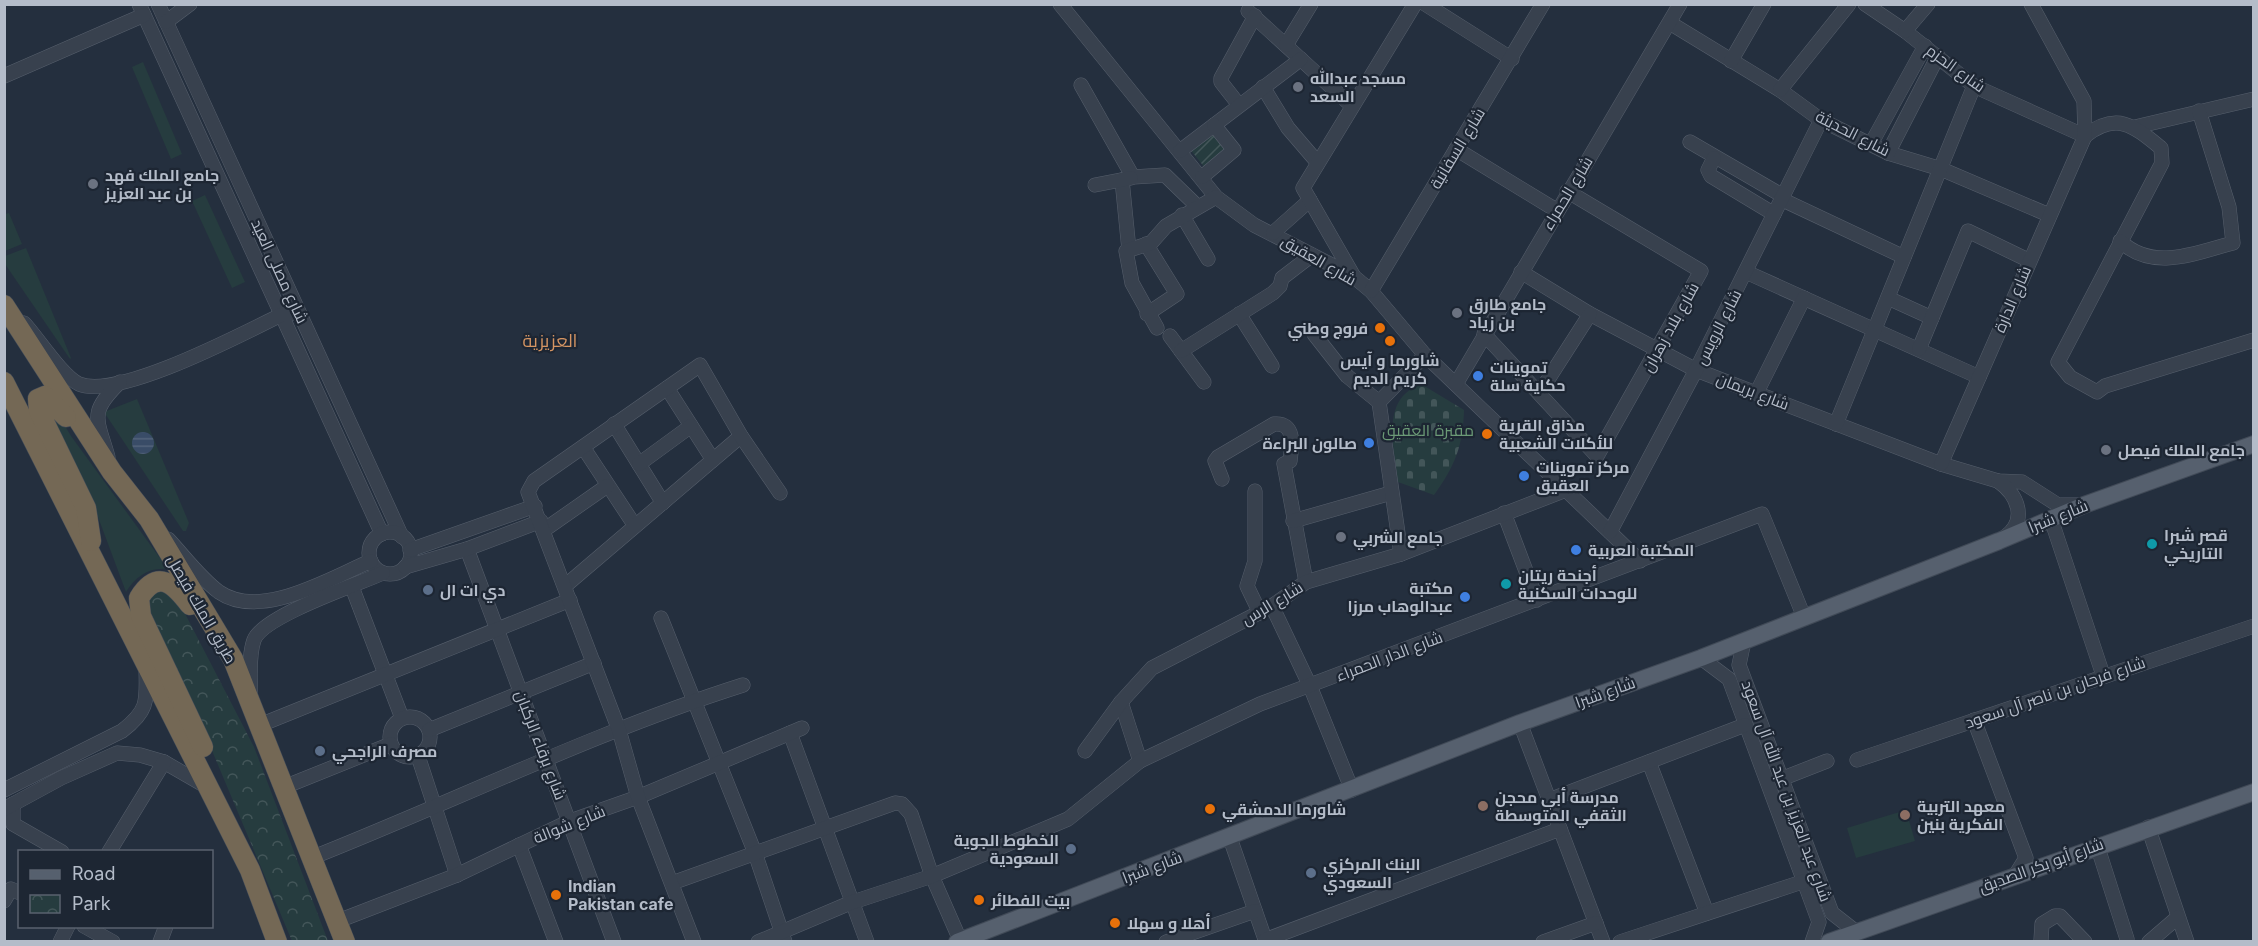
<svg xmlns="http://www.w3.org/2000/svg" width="2258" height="946" viewBox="0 0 2258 946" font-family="Inter,Cairo,sans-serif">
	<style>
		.grass { fill: #263c3f; fill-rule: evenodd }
		.cemetery { fill: url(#cemetery-stones) }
		.park { fill: url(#park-crowns) }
		.garden { fill: url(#garden-furrows) }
		.water { fill: url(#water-rules) }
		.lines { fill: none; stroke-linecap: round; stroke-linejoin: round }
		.minor-casing { stroke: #565f6c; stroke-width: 15 }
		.major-casing { stroke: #414a57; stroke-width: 18 }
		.highway-casing { stroke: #434c59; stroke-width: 21 }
		.minor { stroke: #38414e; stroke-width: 14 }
		.major { stroke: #56606e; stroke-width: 16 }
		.highway { stroke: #746855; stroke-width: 20 }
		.worship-dot { fill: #6b7280; stroke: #1d2633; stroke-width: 2 }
		.food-dot { fill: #e8710a; stroke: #1d2633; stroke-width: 2 }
		.shop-dot { fill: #3f7fe0; stroke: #1d2633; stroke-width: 2 }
		.culture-dot { fill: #0f9aa8; stroke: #1d2633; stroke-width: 2 }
		.service-dot { fill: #5c6f8a; stroke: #1d2633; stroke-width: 2 }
		.education-dot { fill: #8d6e63; stroke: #1d2633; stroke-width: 2 }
		.labels { text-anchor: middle; stroke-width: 4.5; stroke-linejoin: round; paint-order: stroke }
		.street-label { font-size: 16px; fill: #b4bcc9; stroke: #1d2633 }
		.poi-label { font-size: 16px; font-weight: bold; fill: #b4bcc9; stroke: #1d2633; text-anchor: start }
		.park-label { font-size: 16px; fill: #6b9a76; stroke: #1d2633 }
		.neighbourhood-label { font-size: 18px; fill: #d59563; stroke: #1d2633 }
	</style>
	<defs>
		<pattern id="cemetery-stones" width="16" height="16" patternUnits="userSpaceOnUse" patternTransform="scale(1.5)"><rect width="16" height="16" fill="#263c3f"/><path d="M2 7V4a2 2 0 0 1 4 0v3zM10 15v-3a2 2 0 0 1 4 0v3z" fill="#435659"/></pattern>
		<pattern id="park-crowns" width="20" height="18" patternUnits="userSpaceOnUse" patternTransform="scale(1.5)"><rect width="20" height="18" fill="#263c3f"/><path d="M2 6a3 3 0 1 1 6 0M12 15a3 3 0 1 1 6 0" fill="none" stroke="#435659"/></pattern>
		<pattern id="garden-furrows" width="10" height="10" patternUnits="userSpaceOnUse" patternTransform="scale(1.5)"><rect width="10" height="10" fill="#263c3f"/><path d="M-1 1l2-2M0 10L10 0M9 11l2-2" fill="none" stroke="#435659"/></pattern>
		<pattern id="water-rules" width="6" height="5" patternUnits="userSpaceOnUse" patternTransform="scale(1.5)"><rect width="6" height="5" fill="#394c67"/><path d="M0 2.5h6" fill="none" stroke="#53647b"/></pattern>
	</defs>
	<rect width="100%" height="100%" fill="#242f3e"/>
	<g class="grass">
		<path d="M143 62 182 154 171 159 132 67Z"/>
		<path d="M205 195 245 282 232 288 192 201Z"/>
		<path d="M9 213 22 244 5 251V214Z"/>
		<path d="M26 248 71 358 70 359 5 264V256Z"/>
		<path d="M137 399 189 523 186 531H183L104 412ZM146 432C156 437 156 448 146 454L136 451 132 445Z"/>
		<path d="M47 410 56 411 71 436 168 569C149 567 136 576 126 592L98 517 62 448Z"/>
		<path d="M1906 810 1915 841 1856 858 1847 828Z"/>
	</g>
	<path class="cemetery" d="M1421 384 1464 410C1463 446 1455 466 1434 495L1398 482C1395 448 1379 400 1421 384Z"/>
	<path class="park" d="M157 588 170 592 179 602 254 747 328 941H292L200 722 144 608 148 594Z"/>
	<path class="garden" d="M1212 131 1227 150 1205 168 1189 148Z"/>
	<circle class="water" cx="143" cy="443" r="11"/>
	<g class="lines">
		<defs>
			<g id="minor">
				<path d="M139 4 382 534"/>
				<path d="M158 4 402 537"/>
				<path d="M1060 4 1216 197 1254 225 1353 276 1371 291 1425 355 1640 561"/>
				<path d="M1425 4 1512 59"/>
				<path d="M1865 4 1905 31 1974 86 2085 136"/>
				<path d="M1248 11 1352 106"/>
				<path d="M166 22 190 4"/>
				<path d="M1670 23 1780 90 1821 120 1888 153 1941 169 2049 215"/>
				<path d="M1905 31 1928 4"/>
				<path d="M1286 45 1311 4"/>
				<path d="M1731 61 1764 4"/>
				<path d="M4 76 144 15"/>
				<path d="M1081 85 1133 177 1165 175 1197 206"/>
				<path d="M1263 87 1288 128 1318 163"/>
				<path d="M1780 90 1849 4"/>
				<path d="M1239 105 1221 82V78L1255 16"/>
				<path d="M2135 127 2254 99"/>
				<path d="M2085 136C2117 111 2134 126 2161 148L2162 163 2058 362 2070 377 2097 392 2105 386 2254 340"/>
				<path d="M1690 142 1783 196"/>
				<path d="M1871 144 1925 46"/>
				<path d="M1456 149 1556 210"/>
				<path d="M1180 151 1301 59"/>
				<path d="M1888 153 1938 56"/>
				<path d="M1714 158 1708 170 1711 176 1774 214"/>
				<path d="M1202 177 1234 150 1214 125"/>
				<path d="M1122 180 1129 250"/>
				<path d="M1095 185 1131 178"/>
				<path d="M1781 199 1904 257"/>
				<path d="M1182 215 1208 259"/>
				<path d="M1273 233 1310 200"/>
				<path d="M2120 241C2153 272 2195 253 2233 243L2229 207 2199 111"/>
				<path d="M1146 244 1177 294 1147 314"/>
				<path d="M1521 272 1590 314 1696 370 1941 464 1998 481 2022 482 2058 505H2078"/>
				<path d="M1746 272 1979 377"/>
				<path d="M1353 275 1303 188 1415 4"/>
				<path d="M1371 291 1543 4"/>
				<path d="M1888 298 1932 318"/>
				<path d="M1239 314 1272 366"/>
				<path d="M24 323C38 338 62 376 79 384 118 400 244 333 283 314H290"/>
				<path d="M1157 328 1132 283 1126 251 1151 243 1166 226 1216 197"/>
				<path d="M1314 334 1347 376 1379 402"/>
				<path d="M1484 334 1597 456 1701 271 1567 191"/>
				<path d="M1170 336 1204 382"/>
				<path d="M1919 349 1968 231 2028 260"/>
				<path d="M1181 351 1273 293 1280 286 1282 278 1312 255"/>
				<path d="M1456 384 1680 4"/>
				<path d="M667 388 713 460"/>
				<path d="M1540 392 1590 314"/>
				<path d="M1757 392 1804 298"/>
				<path d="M614 424 663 503"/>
				<path d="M1836 424 1974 86"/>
				<path d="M583 447 635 526"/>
				<path d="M108 457C97 418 88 413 120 382"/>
				<path d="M639 464 691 426"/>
				<path d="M1941 464 2085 136 2084 101 2031 4"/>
				<path d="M1222 479 1215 461 1218 457 1274 424C1296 422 1292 446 1290 461L1284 464 1306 582"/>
				<path d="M1998 481C2018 495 2028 520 2005 537"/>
				<path d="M1255 491V561L1247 586 1260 613"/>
				<path d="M1504 513 1537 600"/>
				<path d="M2051 519 2103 675"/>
				<path d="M1293 521 1391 493"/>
				<path d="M544 530 607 486"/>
				<path d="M1610 532 1696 370 1821 120"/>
				<circle cx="390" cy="553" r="21"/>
				<path d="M168 539C184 556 200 578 219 592 261 621 330 578 371 561"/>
				<path d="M467 549 614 942"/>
				<path d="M410 550 535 506"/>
				<path d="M1401 554 1379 402 1425 355"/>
				<path d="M405 567 467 549 541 521"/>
				<path d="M565 586 741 436"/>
				<path d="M352 587 402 718"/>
				<path d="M1272 606 1310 686 1352 790"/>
				<path d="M661 618 755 853 785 942"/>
				<path d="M1744 641 1739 665 1832 913 1855 931"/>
				<path d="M1701 658 1729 679 1819 922 1812 942"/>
				<path d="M250 695C251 678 248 657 254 640 263 616 356 585 383 573"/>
				<path d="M1121 702 1140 761"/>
				<circle cx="410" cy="737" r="20"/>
				<path d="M1974 720 2026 858 2016 874"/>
				<path d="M1520 723 1603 942"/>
				<path d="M260 725 570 600"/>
				<path d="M429 730 594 663"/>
				<path d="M790 733 867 942"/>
				<path d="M1085 751 1121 702 1152 668 1272 606 1306 582 1401 554 1566 490"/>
				<path d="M418 756 457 875"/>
				<path d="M1857 760 2254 626"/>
				<path d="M1649 762 1707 913"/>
				<path d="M1781 779 1827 761"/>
				<path d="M284 787 391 744"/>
				<path d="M4 790 122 731C148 711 147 702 146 670"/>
				<path d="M1549 800 1745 725"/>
				<path d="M13 804V824L62 852"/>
				<path d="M4 809 61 778 117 753 140 755 164 762 209 788"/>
				<path d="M2148 827 2187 942"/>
				<path d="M1230 838 1266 942"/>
				<path d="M519 845 556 942"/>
				<path d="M2097 845 2127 939"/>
				<path d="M109 852 164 762"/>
				<path d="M311 858C455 801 595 732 743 685"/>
				<path d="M672 883 895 803 902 804 911 814 932 876 960 940"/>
				<path d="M4 901 11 889 20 893"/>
				<path d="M338 921 457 875 570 821 638 797 802 728"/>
				<path d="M84 926 113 942"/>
				<path d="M1265 940 1560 829"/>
				<path d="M2041 940 2042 924 2055 916H2060L2085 942"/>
				<path d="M60 942 68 926"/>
				<path d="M160 942 166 926"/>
				<path d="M694 942 638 797 619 730 528 492 534 481 700 365 741 436 780 493"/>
				<path d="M758 942 850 903 932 876 1068 819 1140 761 1260 704 1762 514 1804 617"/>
				<path d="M1166 942 1255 911"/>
				<path d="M1543 942 1596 923"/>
				<path d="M1620 942 1805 881"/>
				<path d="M2149 942 2178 917"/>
			</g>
			<g id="major">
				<path d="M957 942 1520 723 1701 658 1999 541 2084 505 2254 444"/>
				<path d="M1829 942 2254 792"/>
			</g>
			<g id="highway">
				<path d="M4 305 112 472 149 519 233 659 345 942"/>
				<path d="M4 382 250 870 277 942"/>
				<path d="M66 417 45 396 38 399 39 411 86 508 91 541"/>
				<path d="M190 605C174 584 158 568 139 598L141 616 203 747"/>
			</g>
		</defs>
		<use href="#minor" class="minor-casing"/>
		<use href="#major" class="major-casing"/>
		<use href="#highway" class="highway-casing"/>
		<use href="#minor" class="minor"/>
		<use href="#major" class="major"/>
		<use href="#highway" class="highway"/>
	</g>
	<g class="worship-dot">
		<circle cx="1298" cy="87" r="6"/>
		<circle cx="93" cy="184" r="6"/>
		<circle cx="1457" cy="313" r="6"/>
		<circle cx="2106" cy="450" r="6"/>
		<circle cx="1341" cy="537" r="6"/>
	</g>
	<g class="food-dot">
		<circle cx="1380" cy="328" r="6"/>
		<circle cx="1390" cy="341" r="6"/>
		<circle cx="1487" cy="434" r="6"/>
		<circle cx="1210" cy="809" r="6"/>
		<circle cx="556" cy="895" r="6"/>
		<circle cx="979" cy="900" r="6"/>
		<circle cx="1115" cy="923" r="6"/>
	</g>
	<g class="shop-dot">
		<circle cx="1478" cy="376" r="6"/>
		<circle cx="1369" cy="443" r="6"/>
		<circle cx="1524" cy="476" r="6"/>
		<circle cx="1576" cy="550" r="6"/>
		<circle cx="1465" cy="597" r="6"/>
	</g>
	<g class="culture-dot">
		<circle cx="2152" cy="544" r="6"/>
		<circle cx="1506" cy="584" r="6"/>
	</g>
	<g class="service-dot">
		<circle cx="428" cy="590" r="6"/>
		<circle cx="320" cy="751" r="6"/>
		<circle cx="1071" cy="849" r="6"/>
		<circle cx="1311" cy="873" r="6"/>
	</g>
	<g class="education-dot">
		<circle cx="1483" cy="806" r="6"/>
		<circle cx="1905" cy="815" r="6"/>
	</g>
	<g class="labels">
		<g class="street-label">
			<text transform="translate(1956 68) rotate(36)" y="6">شارع الحزم</text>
			<text transform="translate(1853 133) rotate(27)" y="6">شارع الحديثة</text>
			<text transform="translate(1457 148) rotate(-59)" y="6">شارع السفانية</text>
			<text transform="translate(1567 193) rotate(-59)" y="6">شارع الحمراء</text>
			<text transform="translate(1319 260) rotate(30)" y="6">شارع العقيق</text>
			<text transform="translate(280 271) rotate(65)" y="6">شارع مصلى العيد</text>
			<text transform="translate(2012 299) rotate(-67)" y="6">شارع الدارة</text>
			<text transform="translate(1670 327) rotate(-61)" y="6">شارع بلاد زهران</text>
			<text transform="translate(1718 327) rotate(-63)" y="6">شارع الرويس</text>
			<text transform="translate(1753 391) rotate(21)" y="6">شارع بريمان</text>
			<text transform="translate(2058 516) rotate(-22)" y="6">شارع شبرا</text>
			<text transform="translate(1272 603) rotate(-31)" y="6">شارع الرس</text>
			<text transform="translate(202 609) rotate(60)" y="6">طريق الملك فيصل</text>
			<text transform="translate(1389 656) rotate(-21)" y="6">شارع الدار الحمراء</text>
			<text transform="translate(1605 692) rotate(-20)" y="6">شارع شبرا</text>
			<text transform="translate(2055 692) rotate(-19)" y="6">شارع فرحان بن ناصر آل سعود</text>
			<text transform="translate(541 745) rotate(69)" y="6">شارع برقاء الركبان</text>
			<text transform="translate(1787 791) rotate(70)" y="6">شارع عبد العزيز بن عبد الله آل سعود</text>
			<text transform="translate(569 824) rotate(-22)" y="6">شارع شوالة</text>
			<text transform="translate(2041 865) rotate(-20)" y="6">شارع أبو بكر الصديق</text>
			<text transform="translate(1152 867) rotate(-21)" y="6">شارع شبرا</text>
		</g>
		<g class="poi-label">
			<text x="1310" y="84">مسجد عبدالله<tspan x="1310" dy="18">السعد</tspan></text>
			<text x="105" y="181">جامع الملك فهد<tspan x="105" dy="18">بن عبد العزيز</tspan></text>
			<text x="1469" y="310">جامع طارق<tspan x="1469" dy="18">بن زياد</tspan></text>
			<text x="1368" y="334" text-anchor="end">فروج وطني</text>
			<text x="1390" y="366" text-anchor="middle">شاورما و آيس<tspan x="1390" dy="18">كريم الديم</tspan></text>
			<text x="1490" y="373">تموينات<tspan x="1490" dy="18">حكاية سلة</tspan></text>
			<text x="1499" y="431">مذاق القرية<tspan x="1499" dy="18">للأكلات الشعبية</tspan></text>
			<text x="1357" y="449" text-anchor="end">صالون البراءة</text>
			<text x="2118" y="456">جامع الملك فيصل</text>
			<text x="1536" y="473">مركز تموينات<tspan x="1536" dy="18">العقيق</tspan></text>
			<text x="2164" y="541">قصر شبرا<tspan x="2164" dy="18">التاريخي</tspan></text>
			<text x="1353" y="543">جامع الشربي</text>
			<text x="1588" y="556">المكتبة العربية</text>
			<text x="1518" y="581">أجنحة ريتان<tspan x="1518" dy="18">للوحدات السكنية</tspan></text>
			<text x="1453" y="594" text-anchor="end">مكتبة<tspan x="1453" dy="18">عبدالوهاب مرزا</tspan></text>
			<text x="440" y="596">دي ات ال</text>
			<text x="332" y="757">مصرف الراجحي</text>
			<text x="1495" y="803">مدرسة أبي محجن<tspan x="1495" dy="18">الثقفي المتوسطة</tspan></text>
			<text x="1917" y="812">معهد التربية<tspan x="1917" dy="18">الفكرية بنين</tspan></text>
			<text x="1222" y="815">شاورما الدمشقي</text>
			<text x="1059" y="846" text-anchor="end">الخطوط الجوية<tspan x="1059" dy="18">السعودية</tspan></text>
			<text x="1323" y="870">البنك المركزي<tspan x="1323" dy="18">السعودي</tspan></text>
			<text x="568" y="892">Indian<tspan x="568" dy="18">Pakistan cafe</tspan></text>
			<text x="991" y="906">بيت الفطائر</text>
			<text x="1127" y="929">أهلا و سهلا</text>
		</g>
		<g class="park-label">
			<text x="1428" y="436">مقبرة العقيق</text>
		</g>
		<g class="neighbourhood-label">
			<text x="550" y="347">العزيزية</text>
		</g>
	</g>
	<rect width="2258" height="946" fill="none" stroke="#b4bcc9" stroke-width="12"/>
	<rect x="18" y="850" width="195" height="78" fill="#1d2633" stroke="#59626f" stroke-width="1.5"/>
	<rect x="30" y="870" width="30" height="9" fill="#56606e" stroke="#59626f" stroke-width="1.5"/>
	<text x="72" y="880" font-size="18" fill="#b4bcc9">Road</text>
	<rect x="30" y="895" width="30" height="18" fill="url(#park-crowns)" stroke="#59626f" stroke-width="1.5"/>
	<text x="72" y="910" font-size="18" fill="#b4bcc9">Park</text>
</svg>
